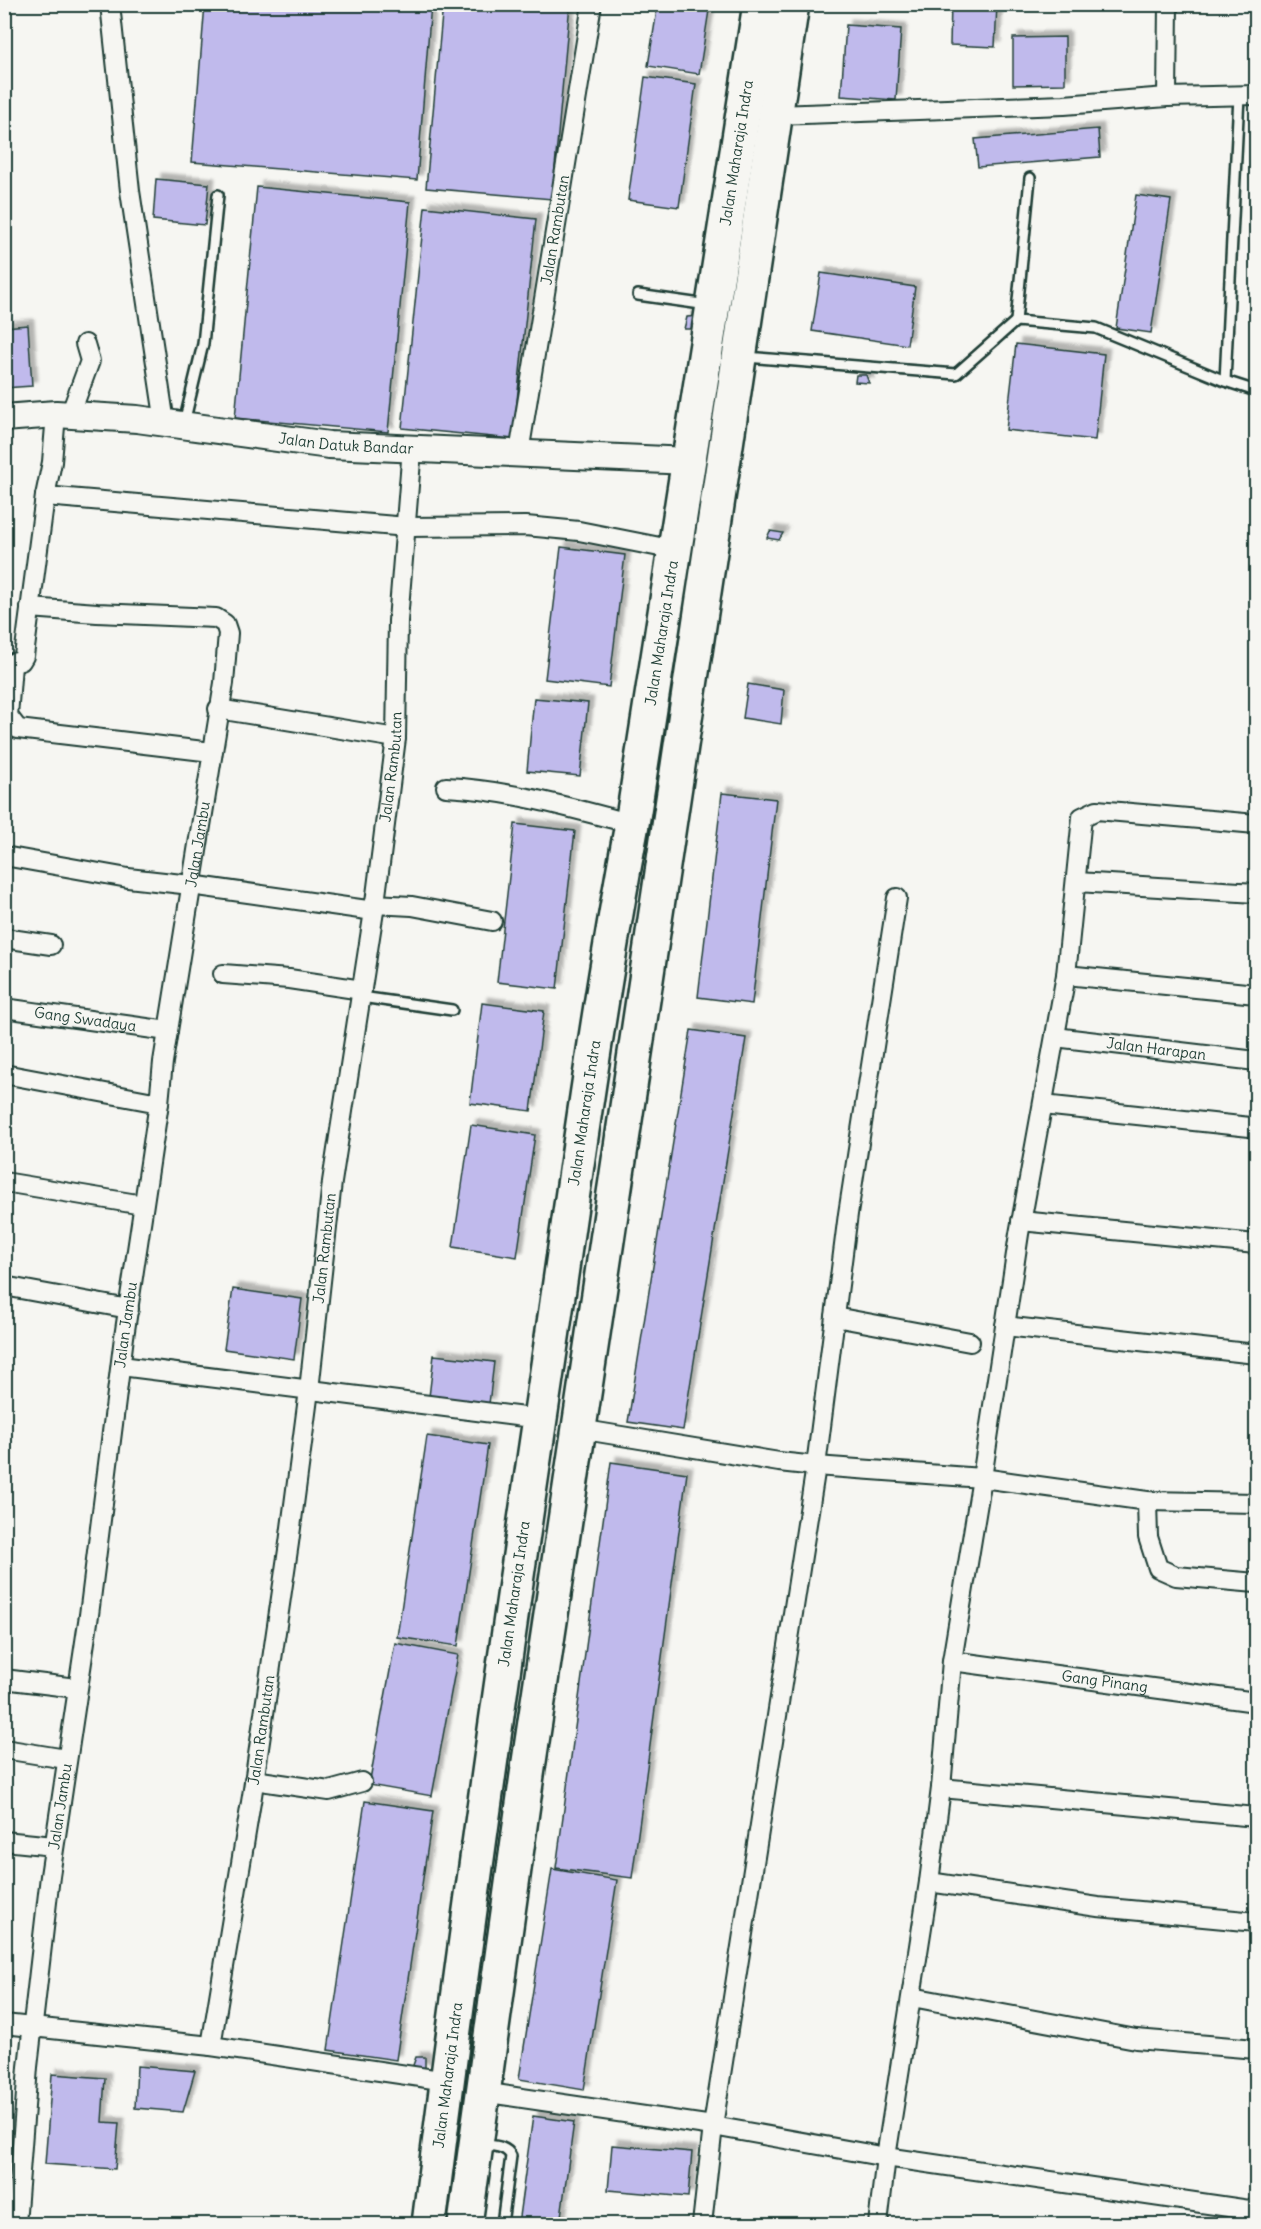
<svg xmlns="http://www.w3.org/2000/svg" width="1261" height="2229" viewBox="0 0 1261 2229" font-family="Delius,sans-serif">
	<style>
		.building { fill: #c0baec; stroke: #1f3d34; stroke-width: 1.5; filter: url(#shadow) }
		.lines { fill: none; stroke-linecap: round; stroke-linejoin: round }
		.lane-casing { stroke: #1f3d34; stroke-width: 14 }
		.street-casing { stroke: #1f3d34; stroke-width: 22 }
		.secondary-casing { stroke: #1f3d34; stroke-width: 30 }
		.highway-casing { stroke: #1f3d34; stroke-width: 38 }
		.lane { stroke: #f6f6f2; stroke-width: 9 }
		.street { stroke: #f6f6f2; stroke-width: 18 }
		.secondary { stroke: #f6f6f2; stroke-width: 26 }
		.highway { stroke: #f6f6f2; stroke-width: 33 }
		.labels { text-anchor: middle; stroke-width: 6; stroke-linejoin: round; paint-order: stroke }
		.street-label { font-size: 15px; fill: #1f3d34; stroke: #f6f6f2 }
	</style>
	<defs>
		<filter id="shadow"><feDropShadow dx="5.5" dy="-5.5" stdDeviation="1.5" flood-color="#0004"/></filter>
	</defs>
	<rect width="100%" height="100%" fill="#f6f6f2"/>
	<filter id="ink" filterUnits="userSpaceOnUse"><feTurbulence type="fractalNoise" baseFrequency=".0167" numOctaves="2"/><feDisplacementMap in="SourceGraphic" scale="12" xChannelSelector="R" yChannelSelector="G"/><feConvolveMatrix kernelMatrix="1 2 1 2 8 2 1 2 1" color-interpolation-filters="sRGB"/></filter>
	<g filter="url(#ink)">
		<g class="building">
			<path d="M205 4H431L417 180 192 162Z"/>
			<path d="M443 4H570L552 199 426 188Z"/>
			<path d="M658 4H710L699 74 648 66Z"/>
			<path d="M951 4H997L995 47 950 45Z"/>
			<path d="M846 25 901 29 896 100 841 96Z"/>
			<path d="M1065 37V84L1013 85V38Z"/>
			<path d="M645 77 696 84 679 207 628 200Z"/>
			<path d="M1098 129 1100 157 978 167 975 139Z"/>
			<path d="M156 179 209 184 205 225 153 220Z"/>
			<path d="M257 187 410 202 388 432 235 418Z"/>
			<path d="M1136 195 1171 200 1151 333 1116 328Z"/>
			<path d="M425 207 536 219 513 439 402 428Z"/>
			<path d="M821 273 915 287 907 345 812 331Z"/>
			<path d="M699 316 697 329H684L687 317Z"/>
			<path d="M28 325 32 386 4 388V327Z"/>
			<path d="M1016 344 1104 354 1095 440 1006 430Z"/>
			<path d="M856 375H866L869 383 855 382Z"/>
			<path d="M770 531 783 533 779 540 767 538Z"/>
			<path d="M561 547 625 555 609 687 545 679Z"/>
			<path d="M748 684 784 690 781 724 743 718Z"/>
			<path d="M534 698 588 703 580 776 527 771Z"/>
			<path d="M722 793 776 799 752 1004 698 997Z"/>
			<path d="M515 824 575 831 557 989 497 982Z"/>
			<path d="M482 1003 544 1011 531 1111 470 1103Z"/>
			<path d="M691 1030 746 1038 683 1430 628 1422Z"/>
			<path d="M471 1125 535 1135 517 1257 453 1247Z"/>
			<path d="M233 1289 302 1299 294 1359 224 1349Z"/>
			<path d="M434 1355 494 1362 489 1404 429 1397Z"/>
			<path d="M427 1436 488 1445 458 1646 397 1637Z"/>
			<path d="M611 1462 687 1473 632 1878 556 1868Z"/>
			<path d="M395 1643 458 1655 432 1796 369 1785Z"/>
			<path d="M365 1801 433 1811 396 2060 328 2050Z"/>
			<path d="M552 1869 617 1880 584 2090 519 2079Z"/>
			<path d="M416 2057H425V2068H412Z"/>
			<path d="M137 2066 195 2071 183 2112 135 2108Z"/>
			<path d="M52 2074 105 2078 102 2122 119 2123 115 2169 45 2164Z"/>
			<path d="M533 2116 574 2122 560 2224H518Z"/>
			<path d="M612 2145 692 2152 688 2197 608 2190Z"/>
		</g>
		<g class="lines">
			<defs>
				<g id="lane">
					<path d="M638 295 708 305"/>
					<path d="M1016 321 1030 178"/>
					<path d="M746 357 956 374 1016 321 1096 328 1225 381 1256 391"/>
					<path d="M1225 381 1239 96"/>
					<path d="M184 423 203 344 218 195"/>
					<path d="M361 997 452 1010"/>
					<path d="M481 2144C491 2146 506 2145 511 2156L502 2224"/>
				</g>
				<g id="street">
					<path d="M110 4 130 191 165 423"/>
					<path d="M1167 97 1168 4"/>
					<path d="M776 115 1064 105 1167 97 1256 95"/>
					<path d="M70 415 90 361 85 344"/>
					<path id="s1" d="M519 453 592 4"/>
					<path d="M45 496 407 527 526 526 579 531 675 550"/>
					<path d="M4 665 21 661 24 656 45 496 52 462 56 414"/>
					<path d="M12 665 8 716 18 729 212 752"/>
					<path d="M218 709 396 738"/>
					<path d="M446 787C509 790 572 808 632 824"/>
					<path d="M4 856 128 878 191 885 374 911"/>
					<path d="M1077 882 1256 893"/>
					<path d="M374 904 412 906 492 921"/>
					<path d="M4 938 51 945"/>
					<path d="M223 974 289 979 362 990"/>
					<path d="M1066 975 1256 994"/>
					<path id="s2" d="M4 1008 168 1031"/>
					<path id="s3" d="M1055 1037 1256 1061"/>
					<path d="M4 1074 159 1103"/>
					<path d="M1043 1105 1250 1127"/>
					<path d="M4 1182 143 1205"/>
					<path d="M1021 1221 1256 1244"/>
					<path d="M4 1286 129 1309"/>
					<path d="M835 1317 970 1342"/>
					<path d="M1005 1326 1256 1354"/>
					<path d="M121 1366 540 1419"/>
					<path d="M579 1429 779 1462 816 1466 982 1478 1147 1501 1256 1503"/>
					<path d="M1147 1501 1148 1537 1158 1568 1176 1576 1256 1583"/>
					<path id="s4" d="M952 1661 1256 1702"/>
					<path d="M4 1679 76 1688"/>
					<path d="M4 1749 66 1759"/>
					<path d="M254 1780 329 1791 362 1782"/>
					<path d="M941 1788 1256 1817"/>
					<path d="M4 1841 54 1846"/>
					<path d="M929 1882 1098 1907 1256 1922"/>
					<path d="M912 1997 1136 2039 1256 2049"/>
					<path d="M4 2024 211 2046 447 2081"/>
					<path id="s5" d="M211 2046 252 1796 289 1543 309 1390 332 1182 374 911 396 738 398 621 412 448"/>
					<path d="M482 2092 713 2126 886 2157 1256 2211"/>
					<path id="s6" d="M16 2224 28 2067 50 1876 89 1615 124 1337 159 1103 163 1062 224 683 228 633 225 624 216 618 97 613 30 608"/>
					<path d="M702 2224 713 2126 816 1466 848 1214 897 898"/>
					<path d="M878 2224 886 2157 929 1882 941 1788 952 1661 982 1478 1019 1234 1066 975 1082 817 1097 810 1256 824"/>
				</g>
				<g id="secondary">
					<path id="s7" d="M4 418 56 414 137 419 329 445 689 461"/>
				</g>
				<g id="highway">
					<path id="s8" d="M429 2224C465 1935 506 1646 549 1358 575 1180 599 1001 632 824L760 4"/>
					<path d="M465 2224 527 1775 792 4"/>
				</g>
			</defs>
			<use href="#lane" class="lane-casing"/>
			<use href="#street" class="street-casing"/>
			<use href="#secondary" class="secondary-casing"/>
			<use href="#highway" class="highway-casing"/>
			<use href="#lane" class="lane"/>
			<use href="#street" class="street"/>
			<use href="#secondary" class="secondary"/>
			<use href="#highway" class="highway"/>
		</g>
	</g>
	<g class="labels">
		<g class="street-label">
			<text dy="5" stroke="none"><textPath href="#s8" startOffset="2094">Jalan Maharaja Indra</textPath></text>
			<text dy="5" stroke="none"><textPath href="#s1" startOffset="226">Jalan Rambutan</textPath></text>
			<text dy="5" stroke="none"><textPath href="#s7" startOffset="344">Jalan Datuk Bandar</textPath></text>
			<text dy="5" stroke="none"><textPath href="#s8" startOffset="1608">Jalan Maharaja Indra</textPath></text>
			<text dy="5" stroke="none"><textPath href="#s5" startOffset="1292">Jalan Rambutan</textPath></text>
			<text dy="5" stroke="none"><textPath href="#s6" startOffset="1392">Jalan Jambu</textPath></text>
			<text dy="5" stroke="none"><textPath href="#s2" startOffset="82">Gang Swadaya</textPath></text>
			<text dy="5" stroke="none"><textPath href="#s3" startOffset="102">Jalan Harapan</textPath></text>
			<text dy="5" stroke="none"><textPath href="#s8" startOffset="1122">Jalan Maharaja Indra</textPath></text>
			<text dy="5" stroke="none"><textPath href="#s5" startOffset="806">Jalan Rambutan</textPath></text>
			<text dy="5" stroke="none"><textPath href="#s6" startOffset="906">Jalan Jambu</textPath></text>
			<text dy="5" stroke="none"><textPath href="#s8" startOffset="636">Jalan Maharaja Indra</textPath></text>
			<text dy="5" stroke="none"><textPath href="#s4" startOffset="154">Gang Pinang</textPath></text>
			<text dy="5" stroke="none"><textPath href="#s5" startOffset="320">Jalan Rambutan</textPath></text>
			<text dy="5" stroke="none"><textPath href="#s6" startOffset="420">Jalan Jambu</textPath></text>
			<text dy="5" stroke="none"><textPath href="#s8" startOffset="150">Jalan Maharaja Indra</textPath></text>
		</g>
	</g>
	<rect width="1261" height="2229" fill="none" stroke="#f6f6f2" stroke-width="24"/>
	<rect x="12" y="12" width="1237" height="2205" fill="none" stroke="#1f3d34" stroke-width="2" filter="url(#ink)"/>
</svg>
